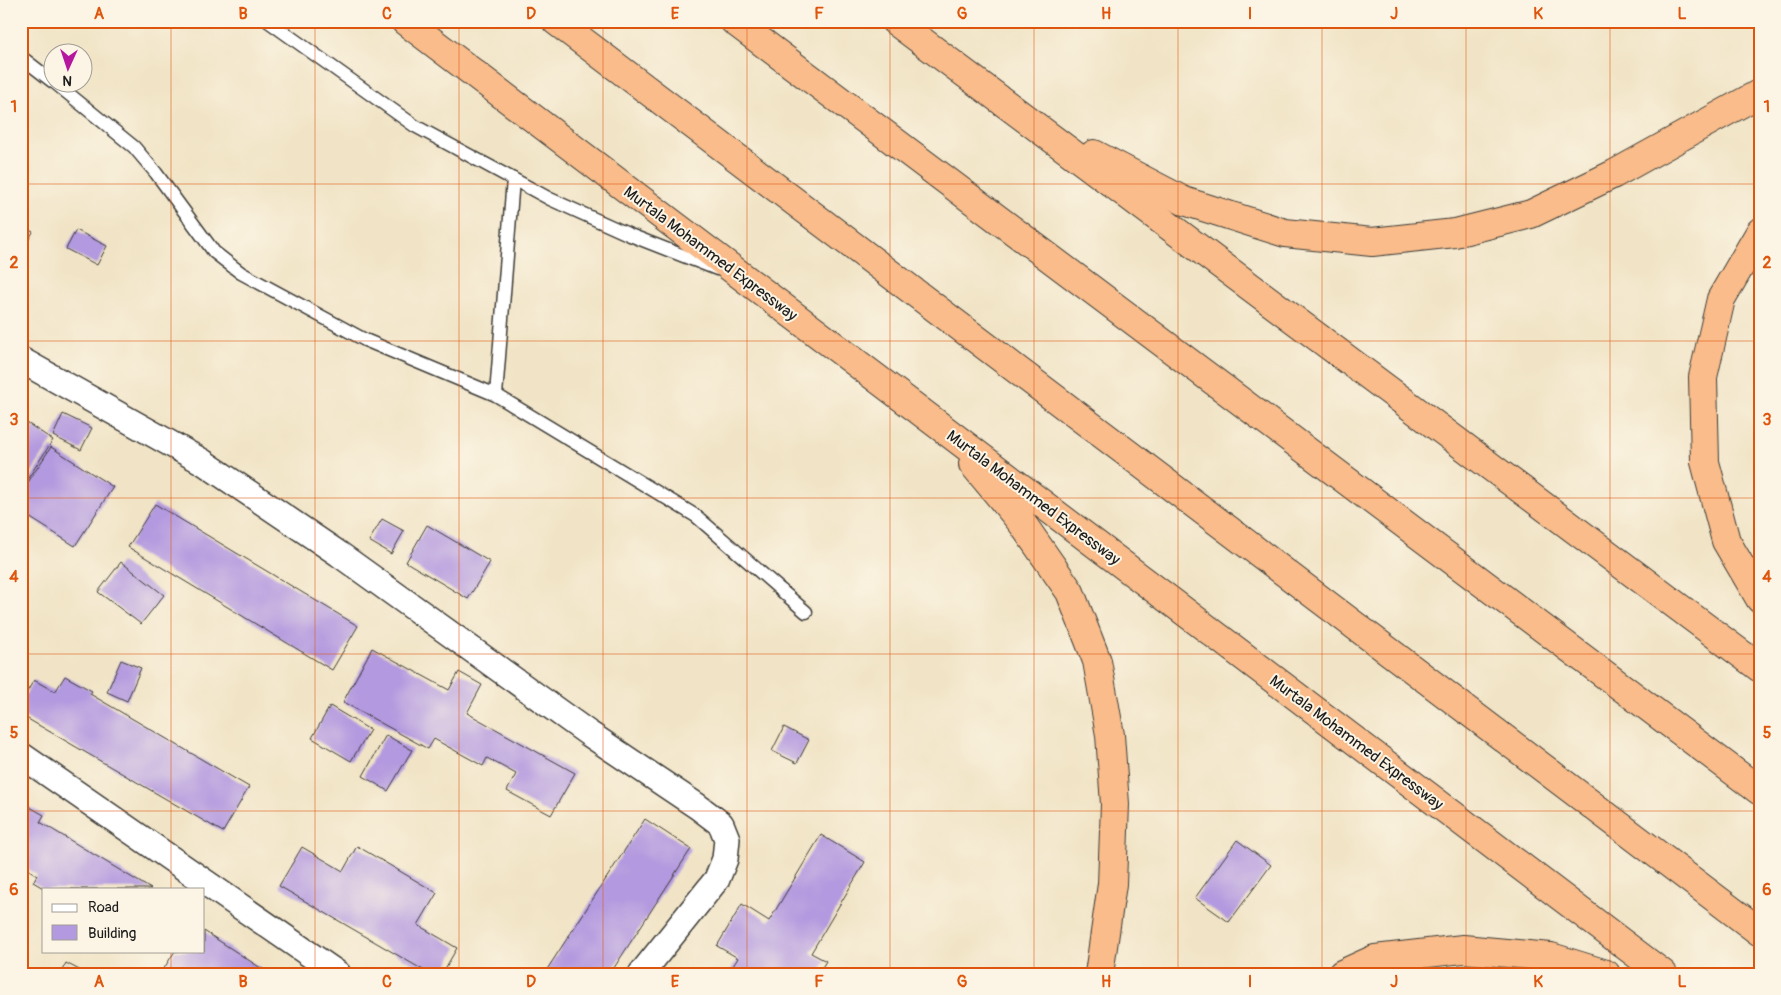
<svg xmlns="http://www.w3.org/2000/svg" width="1781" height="995" viewBox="0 0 1781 995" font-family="Pangolin,sans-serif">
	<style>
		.building { fill: #b399df }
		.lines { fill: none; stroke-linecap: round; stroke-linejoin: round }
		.lane-casing { stroke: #3c3a36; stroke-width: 15 }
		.street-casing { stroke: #3c3a36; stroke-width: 28 }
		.highway-casing { stroke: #3c3a36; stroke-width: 30 }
		.lane { stroke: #fff; stroke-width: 12 }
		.street { stroke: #fff; stroke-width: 25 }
		.highway { stroke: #f9bc8a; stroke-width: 28 }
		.grid { fill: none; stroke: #de560d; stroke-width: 1; stroke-opacity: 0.55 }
		.labels { text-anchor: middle; stroke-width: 4; stroke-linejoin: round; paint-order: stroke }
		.street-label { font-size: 16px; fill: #1c1c1c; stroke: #fcf5e5 }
		.neatline { fill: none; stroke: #de560d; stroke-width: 2 }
		.grid-label { font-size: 16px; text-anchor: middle; font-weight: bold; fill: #de560d }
	</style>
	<rect width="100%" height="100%" fill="#fcf5e5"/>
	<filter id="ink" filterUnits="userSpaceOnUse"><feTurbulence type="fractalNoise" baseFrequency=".02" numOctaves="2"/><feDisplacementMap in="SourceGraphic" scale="10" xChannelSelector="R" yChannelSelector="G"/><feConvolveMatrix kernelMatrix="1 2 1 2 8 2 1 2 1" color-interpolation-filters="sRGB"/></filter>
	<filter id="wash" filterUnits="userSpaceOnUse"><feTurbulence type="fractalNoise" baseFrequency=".0096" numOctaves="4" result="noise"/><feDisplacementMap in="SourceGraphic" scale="20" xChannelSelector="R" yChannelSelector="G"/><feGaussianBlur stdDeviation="1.12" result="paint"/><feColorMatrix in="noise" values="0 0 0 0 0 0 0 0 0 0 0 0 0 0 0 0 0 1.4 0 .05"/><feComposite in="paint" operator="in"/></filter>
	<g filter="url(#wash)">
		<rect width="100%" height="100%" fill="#f1e4c6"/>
		<g id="blocks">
			<g class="building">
				<path d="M21 225 33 232 21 253Z"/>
				<path d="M76 230 107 246 97 265 66 249Z"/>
				<path d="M63 414 92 428 81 450 53 436Z"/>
				<path d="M21 419 53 440 21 489Z"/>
				<path d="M51 447 113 487 75 546 21 512V493Z"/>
				<path d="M155 504 358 626 332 670 128 547Z"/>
				<path d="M382 519 404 531 391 554 369 541Z"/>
				<path d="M427 525 490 562 468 599 406 562Z"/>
				<path d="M121 562 164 595 141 624 98 592Z"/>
				<path d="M372 648 449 690 459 672 482 685 467 713 575 773 551 815 507 791 516 774 487 758 483 766 434 739 428 749 343 702Z"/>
				<path d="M121 660 141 668 127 701 107 692Z"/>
				<path d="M65 676 92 691 90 694 249 787 223 832 21 715V702L34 680 55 692Z"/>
				<path d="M330 706 370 730 351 761 312 738Z"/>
				<path d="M784 727 809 740 797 763 772 751Z"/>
				<path d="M386 735 412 750 388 791 363 776Z"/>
				<path d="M21 802 44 815 40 822 151 889H45L33 882 37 875 21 865Z"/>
				<path d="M645 819 691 849 610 974H544Z"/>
				<path d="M821 835 865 862 811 953 826 961 818 974H728L738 958 717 946 742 904 769 921Z"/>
				<path d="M1237 840 1271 865 1229 922 1195 898Z"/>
				<path d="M357 846 437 893 418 925 457 948 442 974H430L279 886 302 847 343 871Z"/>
				<path d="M204 931 270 974H169L163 970 175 951H204Z"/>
				<path d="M66 963 87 974H60Z"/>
			</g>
		</g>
	</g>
	<g filter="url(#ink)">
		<use href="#blocks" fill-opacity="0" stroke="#3c3a36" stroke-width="1"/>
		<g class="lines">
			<defs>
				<g id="lane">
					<path d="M268 21 415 126 550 199 630 235 717 269"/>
					<path d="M21 57 52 81"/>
					<path d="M54 82 134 147 156 173 214 252 241 273 365 340 496 395 696 516 806 612"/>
					<path d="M496 395 513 179"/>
				</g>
				<g id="street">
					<path d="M21 360 203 462 339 554 588 733 697 806 721 824 727 839 725 859 717 879 641 974"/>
					<path d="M21 755 338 974"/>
				</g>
				<g id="highway">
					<path d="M405 21 1663 974"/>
					<path d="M556 21 1760 932"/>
					<path d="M734 21 1760 791"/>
					<path d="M895 21 1760 668"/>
					<path d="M1094 154 1184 201 1285 233 1372 242 1455 233 1531 214 1614 174 1760 93"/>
					<path d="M1760 232 1721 299 1703 377 1705 462 1726 541 1760 599"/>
					<path d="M973 464 1022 523 1070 592 1097 661 1110 735 1115 804 1112 884 1099 974"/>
					<path d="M1342 974 1375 959 1463 949 1551 957 1606 974"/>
				</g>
			</defs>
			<use href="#lane" class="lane-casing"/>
			<use href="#street" class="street-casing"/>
			<use href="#highway" class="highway-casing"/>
			<use href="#lane" class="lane"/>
			<use href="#street" class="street"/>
			<use href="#highway" class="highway"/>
		</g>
	</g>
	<path class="grid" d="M171 21V889M315 21V974M459 21V974M603 21V974M747 21V974M890 21V974M1034 21V974M1178 21V974M1322 21V974M1466 21V974M1610 21V974M21 184H1760M21 341H1760M21 498H1760M21 654H1760M21 811H1760M171 951V974"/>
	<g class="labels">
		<g class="street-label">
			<text transform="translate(711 253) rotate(37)" y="6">Murtala Mohammed Expressway</text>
			<text transform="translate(1034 497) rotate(37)" y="6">Murtala Mohammed Expressway</text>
			<text transform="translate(1357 742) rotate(37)" y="6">Murtala Mohammed Expressway</text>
		</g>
	</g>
	<rect width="1781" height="995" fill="none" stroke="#fcf5e5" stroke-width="55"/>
	<rect x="42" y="888" width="162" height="65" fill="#fcf5e5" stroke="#a29e95"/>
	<rect x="52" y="904" width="25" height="8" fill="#ffffff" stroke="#a29e95"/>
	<text x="88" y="912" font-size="15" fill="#1c1c1c">Road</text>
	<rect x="52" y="925" width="25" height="15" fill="#b399df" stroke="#a29e95"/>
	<text x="88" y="938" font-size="15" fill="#1c1c1c">Building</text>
	<g transform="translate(68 68) rotate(183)"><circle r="24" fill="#fcf5e5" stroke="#a29e95"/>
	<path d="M0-4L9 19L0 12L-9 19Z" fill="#b5179e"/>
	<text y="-8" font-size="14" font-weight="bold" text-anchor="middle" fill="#1c1c1c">N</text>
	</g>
	<rect x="28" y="28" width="1726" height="940" class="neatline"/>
	<g class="grid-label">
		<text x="99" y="19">A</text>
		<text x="243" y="19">B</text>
		<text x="387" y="19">C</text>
		<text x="531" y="19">D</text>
		<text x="675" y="19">E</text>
		<text x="819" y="19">F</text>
		<text x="962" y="19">G</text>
		<text x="1106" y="19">H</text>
		<text x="1250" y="19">I</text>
		<text x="1394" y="19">J</text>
		<text x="1538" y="19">K</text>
		<text x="1682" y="19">L</text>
		<text x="14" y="112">1</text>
		<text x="1767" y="112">1</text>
		<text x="14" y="268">2</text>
		<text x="1767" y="268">2</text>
		<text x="14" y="425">3</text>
		<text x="1767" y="425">3</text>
		<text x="14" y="582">4</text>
		<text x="1767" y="582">4</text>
		<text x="14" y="738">5</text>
		<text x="1767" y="738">5</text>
		<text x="14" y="895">6</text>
		<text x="1767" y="895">6</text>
		<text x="99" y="987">A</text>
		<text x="243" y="987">B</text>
		<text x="387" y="987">C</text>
		<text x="531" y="987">D</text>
		<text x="675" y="987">E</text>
		<text x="819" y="987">F</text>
		<text x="962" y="987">G</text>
		<text x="1106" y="987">H</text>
		<text x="1250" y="987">I</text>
		<text x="1394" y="987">J</text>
		<text x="1538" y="987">K</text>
		<text x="1682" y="987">L</text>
	</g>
</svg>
